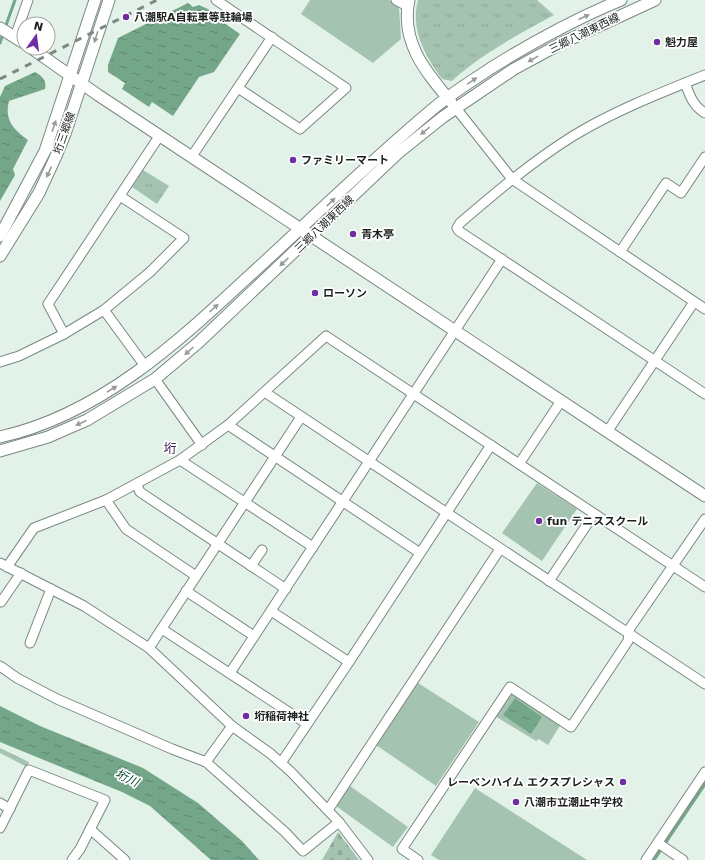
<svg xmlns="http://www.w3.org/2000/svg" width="705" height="860" viewBox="0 0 705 860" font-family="'DejaVu Sans','Noto Sans JP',sans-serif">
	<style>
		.grass { fill: #a4c4b1 }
		.cemetery { fill: url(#cemetery-stones) }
		.park { fill: url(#park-tufts) }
		.water { fill: url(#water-ripples) }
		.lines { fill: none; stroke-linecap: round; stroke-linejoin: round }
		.stream { stroke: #74a689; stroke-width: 3 }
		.minor-casing { stroke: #7b8880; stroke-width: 11 }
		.tertiary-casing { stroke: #7b8880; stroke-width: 13 }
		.minor { stroke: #fff; stroke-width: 9 }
		.tertiary { stroke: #fff; stroke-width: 11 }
		.rail { stroke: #7e8882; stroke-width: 3; stroke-dasharray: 7 7; stroke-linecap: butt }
		.oneway { fill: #989b99 }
		.poi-dot { fill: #6f2da2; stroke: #fff; stroke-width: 1.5 }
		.labels { text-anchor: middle; stroke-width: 3.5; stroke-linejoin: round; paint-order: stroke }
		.poi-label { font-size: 11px; font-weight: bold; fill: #1b201d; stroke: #fff; text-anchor: start }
		.street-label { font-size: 11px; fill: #1b201d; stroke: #fff }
		.water-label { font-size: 12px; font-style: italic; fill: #09492e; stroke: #fff }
		.quarter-label { font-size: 13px; fill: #43265f; stroke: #fff }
	</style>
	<defs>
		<pattern id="cemetery-stones" width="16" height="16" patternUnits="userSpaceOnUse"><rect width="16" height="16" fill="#a4c4b1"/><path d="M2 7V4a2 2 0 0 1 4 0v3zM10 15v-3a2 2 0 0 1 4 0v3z" fill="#8da898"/></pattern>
		<pattern id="park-tufts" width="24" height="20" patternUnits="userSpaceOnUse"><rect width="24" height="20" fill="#a4c4b1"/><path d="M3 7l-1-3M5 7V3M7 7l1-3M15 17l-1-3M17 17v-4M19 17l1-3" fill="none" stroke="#8da898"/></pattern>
		<pattern id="water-ripples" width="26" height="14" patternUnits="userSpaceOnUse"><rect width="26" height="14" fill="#74a689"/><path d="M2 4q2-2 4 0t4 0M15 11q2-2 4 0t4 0" fill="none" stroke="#5e876f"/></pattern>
	</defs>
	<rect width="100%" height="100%" fill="#e3f2e9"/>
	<g class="grass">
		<path d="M310 0H389L399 7 401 39 373 63 301 14Z"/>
		<path d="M537 483 577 509 542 561 502 533Z"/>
		<path d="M418 683 479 722 436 786 376 745Z"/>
		<path d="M509 693H514L561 724 548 745 539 739 536 741 495 716Z"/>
		<path d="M350 786 408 827 393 847 336 806Z"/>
		<path d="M475 788 587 860H439L431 855Z"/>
	</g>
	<path class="cemetery" d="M338 832 359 860H322Z"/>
	<g class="park">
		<path d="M418 0H537L554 15C519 34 482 54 452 81L442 79C425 55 410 30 418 0Z"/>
		<path d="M143 170 169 186 157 204 132 187Z"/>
		<path d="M0 748 29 762 27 767 0 753Z"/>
	</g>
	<g class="water">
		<path d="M188 3 193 7 199 5 210 10 208 12 240 34 214 72 199 77 173 116 152 102 149 107 122 89 125 83 108 72V65L118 38Z"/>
		<path d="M35 72C42 76 47 80 45 89L9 101C4 120 14 130 28 140L13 169 15 175 0 201V97L5 86Z"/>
		<path d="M515 698 542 717 531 734 503 715Z"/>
		<path d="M0 706 40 726 143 768 198 803 242 841 259 860H211L150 806 122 792 0 742Z"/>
	</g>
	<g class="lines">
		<g class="stream">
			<path d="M5 28 15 0"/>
			<path d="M0 43 3 34"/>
			<path d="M654 860 705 784"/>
		</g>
		<defs>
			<g id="minor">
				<path d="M216 0 346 88 300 129 238 88"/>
				<path d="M396 0 407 6"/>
				<path d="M15 37 28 0"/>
				<path d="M705 75C660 93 614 111 573 136 533 161 496 192 460 223L457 228 459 231 705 394"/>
				<path d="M685 83C690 96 693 106 705 113"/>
				<path d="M455 107 512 179 705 309"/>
				<path d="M192 156 272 37"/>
				<path d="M620 252 666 183 681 193 705 157"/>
				<path d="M104 310 150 272 184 238 120 196"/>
				<path d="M0 362 19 356 64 334"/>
				<path d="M145 366 104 310 64 334 48 304 160 135"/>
				<path d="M155 379 202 445"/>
				<path d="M266 393 705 684"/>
				<path d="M228 425 420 553"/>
				<path d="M607 432 694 302"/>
				<path d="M180 460 313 547"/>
				<path d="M519 464 561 401"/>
				<path d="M137 485 140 492 286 589"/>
				<path d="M106 500 126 529 196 576"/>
				<path d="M0 563 84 606 149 648 232 726 271 754 291 772 339 822 368 860"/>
				<path d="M251 566 262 550"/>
				<path d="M7 567 34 528 106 500 180 460 228 425 326 336 705 587"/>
				<path d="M549 581 594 514"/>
				<path d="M186 591 254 636"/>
				<path d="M1 602 21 573"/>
				<path d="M271 611 349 662 491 445"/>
				<path d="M162 629 307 724"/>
				<path d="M30 643 51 589"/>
				<path d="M149 648 301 417"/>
				<path d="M0 666 17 678 57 699 172 749 206 762 285 832 303 851 339 822"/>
				<path d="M230 673 502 259"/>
				<path d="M206 762 232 726"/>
				<path d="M281 763 349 662"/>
				<path d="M0 803 10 809"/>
				<path d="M328 810 500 549"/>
				<path d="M0 828 29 770 105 800 80 849 72 860"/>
				<path d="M90 829 125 860"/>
				<path d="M658 843 683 860"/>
				<path d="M418 860 402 849 510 687 571 727 628 641 630 628 705 519"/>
				<path d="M646 860 705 772"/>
			</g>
			<g id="tertiary">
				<path d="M409 0C400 42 426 72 451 102"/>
				<path d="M0 28 24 43"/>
				<path d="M31 48 98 95 705 496"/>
				<path d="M0 236 45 151 95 0"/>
				<path d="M0 256 39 193 56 156 65 134 109 0"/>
				<path d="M0 437C99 415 177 343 249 276 311 220 370 161 434 108 452 93 472 81 491 68 533 42 575 19 621 0"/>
				<path d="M0 451 48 437 87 420 155 379 199 342 398 153 443 117 514 69 562 43 655 0"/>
			</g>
		</defs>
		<use href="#minor" class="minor-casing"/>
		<use href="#tertiary" class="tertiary-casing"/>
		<use href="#minor" class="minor"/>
		<use href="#tertiary" class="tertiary"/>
		<path class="rail" d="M0 79 157 0"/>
	</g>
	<defs><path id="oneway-solid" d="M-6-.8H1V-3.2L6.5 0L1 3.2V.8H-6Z"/></defs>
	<g class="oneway">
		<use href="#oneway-solid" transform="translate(584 17) rotate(-25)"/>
		<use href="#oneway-solid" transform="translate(96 37) rotate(108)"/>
		<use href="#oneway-solid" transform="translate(533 59) rotate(151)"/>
		<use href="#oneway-solid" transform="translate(472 81) rotate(-34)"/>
		<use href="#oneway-solid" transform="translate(54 126) rotate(-71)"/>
		<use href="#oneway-solid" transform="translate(425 131) rotate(141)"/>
		<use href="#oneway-solid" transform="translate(49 172) rotate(115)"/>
		<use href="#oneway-solid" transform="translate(331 202) rotate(-44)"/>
		<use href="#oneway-solid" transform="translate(284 262) rotate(137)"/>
		<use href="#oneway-solid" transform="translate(214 308) rotate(-42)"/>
		<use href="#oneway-solid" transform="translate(189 351) rotate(138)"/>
		<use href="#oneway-solid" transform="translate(112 389) rotate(-31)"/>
		<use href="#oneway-solid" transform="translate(81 423) rotate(156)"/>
	</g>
	<g class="poi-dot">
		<circle cx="126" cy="17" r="4"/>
		<circle cx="657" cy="42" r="4"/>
		<circle cx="293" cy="160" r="4"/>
		<circle cx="353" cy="234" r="4"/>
		<circle cx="315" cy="293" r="4"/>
		<circle cx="539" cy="521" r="4"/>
		<circle cx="246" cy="716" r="4"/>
		<circle cx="623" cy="782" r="4"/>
		<circle cx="516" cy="802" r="4"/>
	</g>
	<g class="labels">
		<g class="poi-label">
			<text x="134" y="21">八潮駅A自転車等駐輪場</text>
			<text x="665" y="46">魁力屋</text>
			<text x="301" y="164">ファミリーマート</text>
			<text x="361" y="238">青木亭</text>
			<text x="323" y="297">ローソン</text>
			<text x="547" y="525">fun テニススクール</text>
			<text x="254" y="720">垳稲荷神社</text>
			<text x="615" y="786" text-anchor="end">レーベンハイム エクスプレシャス</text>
			<text x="524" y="806">八潮市立潮止中学校</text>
		</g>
		<g class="street-label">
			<text transform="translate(584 33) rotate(-26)" y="4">三郷八潮東西線</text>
			<text transform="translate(64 133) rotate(-70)" y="4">垳三郷線</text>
			<text transform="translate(324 224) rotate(-44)" y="4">三郷八潮東西線</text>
		</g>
		<g class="water-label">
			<text transform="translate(127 778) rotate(25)" y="4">垳川</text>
		</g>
		<g class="quarter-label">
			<text x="170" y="453">垳</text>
		</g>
	</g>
	<g transform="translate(36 36) rotate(14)"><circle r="19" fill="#ffffff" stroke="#a4a6a5"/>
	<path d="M0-3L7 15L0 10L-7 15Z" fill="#6f2da2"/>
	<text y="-6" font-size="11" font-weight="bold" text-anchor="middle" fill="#1b201d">N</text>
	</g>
</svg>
